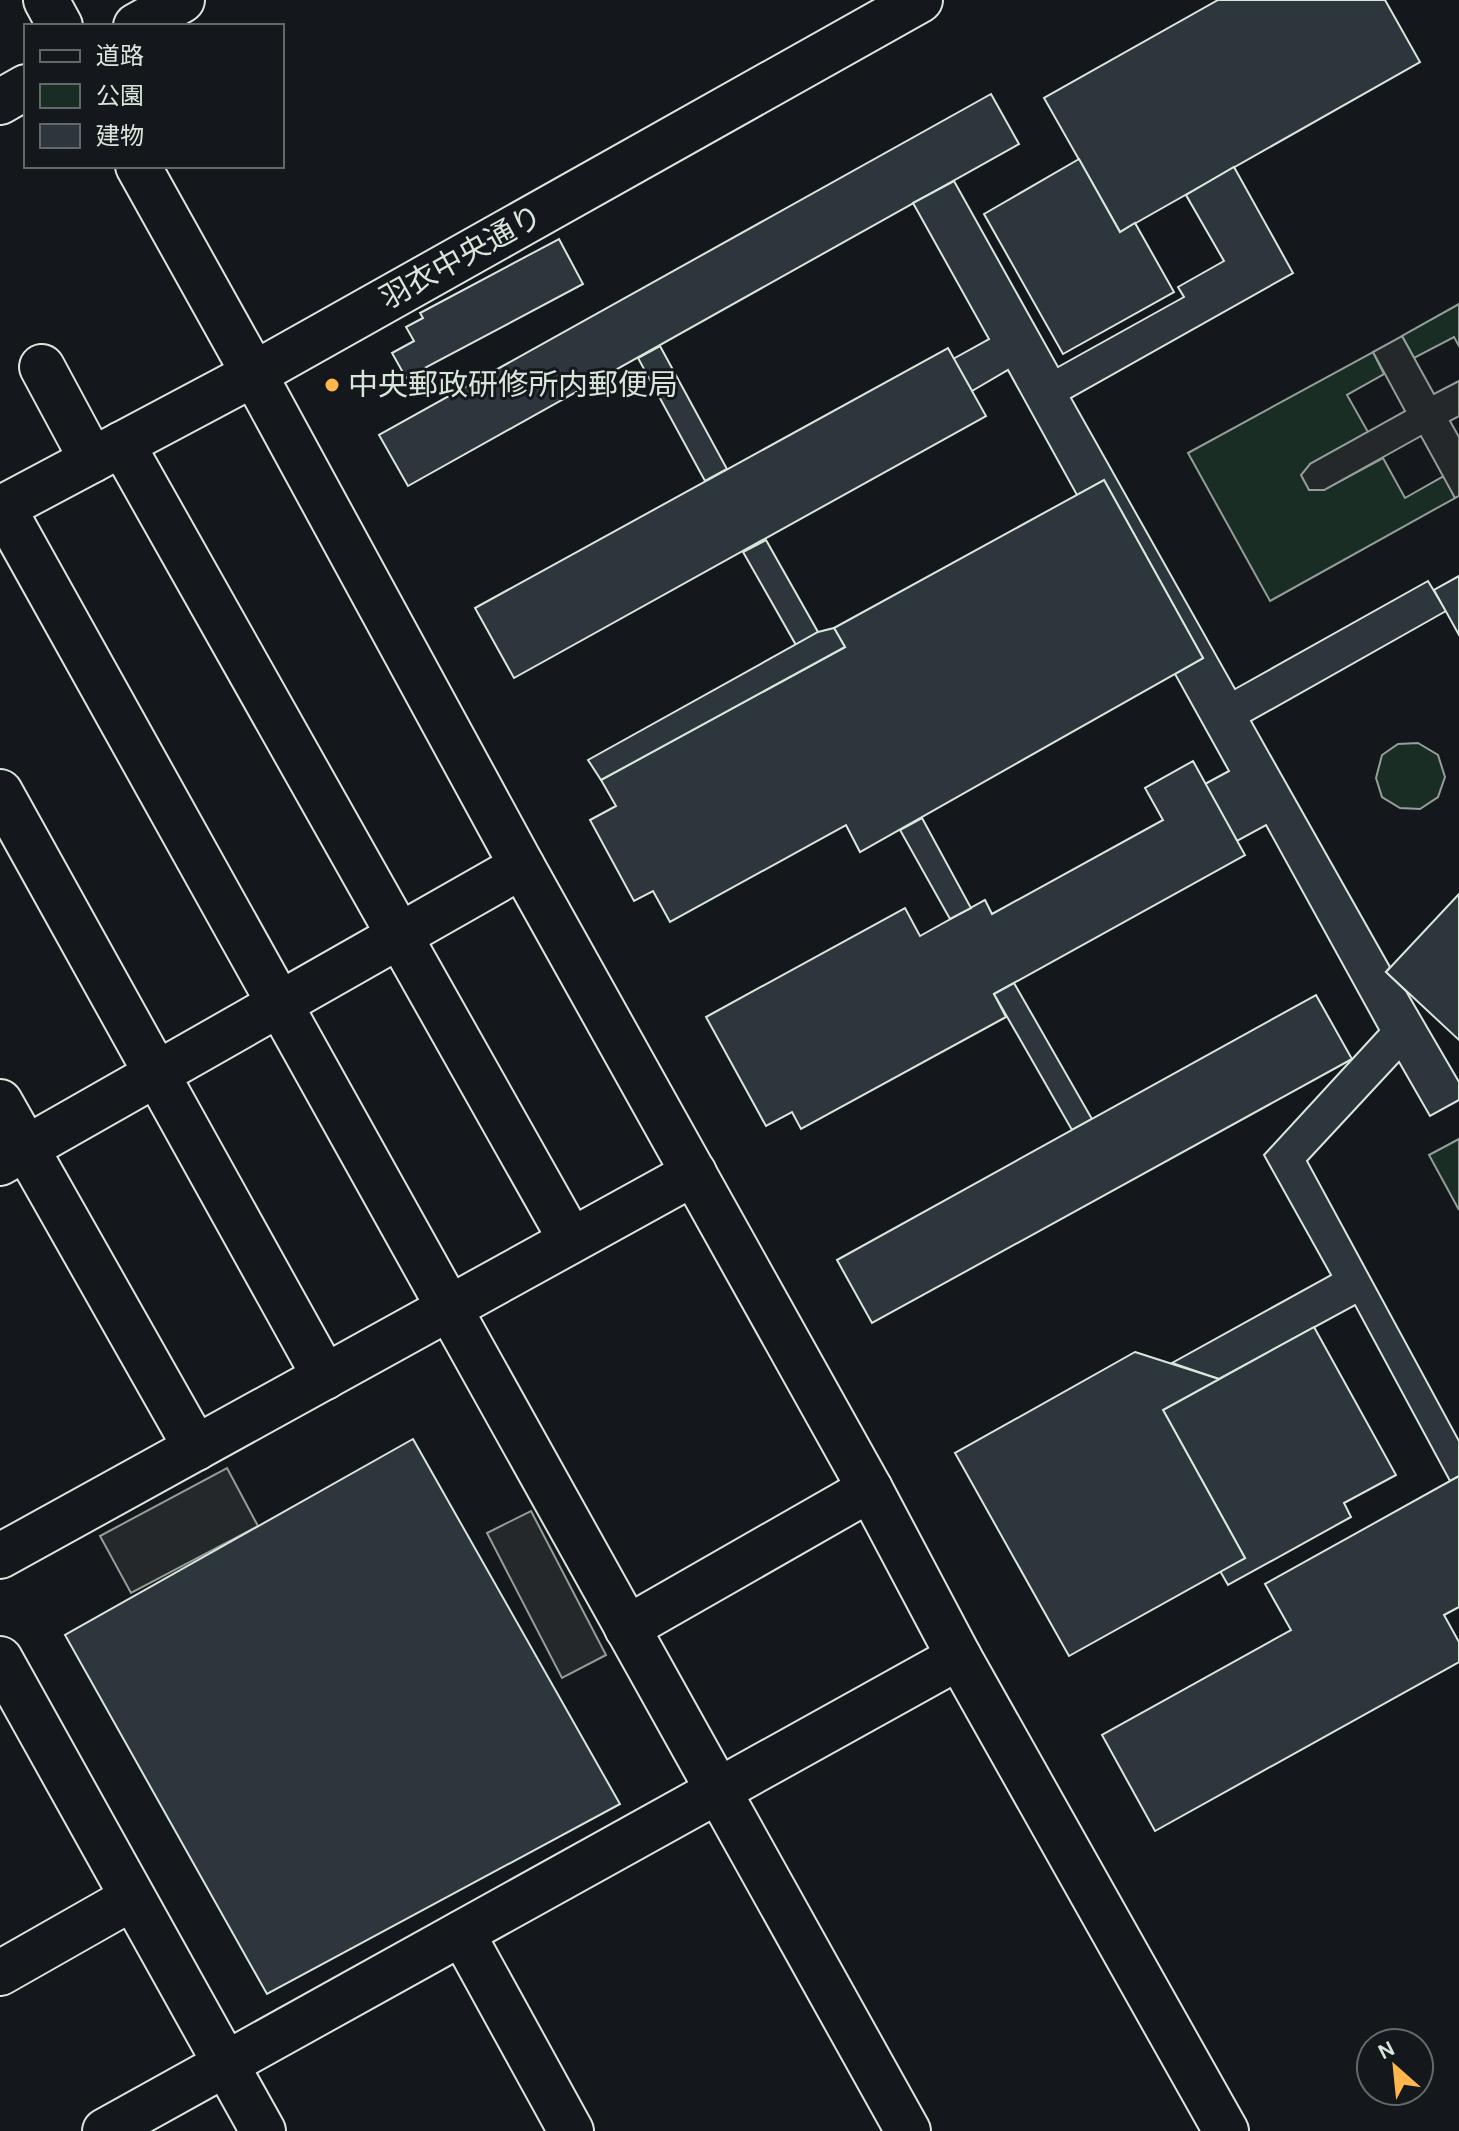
<svg xmlns="http://www.w3.org/2000/svg" width="1459" height="2131" viewBox="0 0 1459 2131" font-family="Karla,'Noto Sans JP',sans-serif">
	<style>
		.green { fill: #1a2d24; stroke: #939e99; stroke-width: 2 }
		.parking { fill: #24282b; stroke: #939e99; stroke-width: 2 }
		.building { fill: #2c363c; stroke: #d8e6dc; stroke-width: 2 }
		.lines { fill: none; stroke-linecap: round; stroke-linejoin: round }
		.minor-casing { stroke: #d8e6dc; stroke-width: 48 }
		.minor { stroke: #14181c; stroke-width: 44 }
		.poi-dot { fill: #ffb74d; stroke: #14181c; stroke-width: 3 }
		.labels { text-anchor: middle; stroke-width: 6; stroke-linejoin: round; paint-order: stroke }
		.street-label { font-size: 30px; fill: #d8e6dc; stroke: #14181c }
		.poi-label { font-size: 30px; fill: #d8e6dc; stroke: #14181c; text-anchor: start }
	</style>
	<rect width="100%" height="100%" fill="#14181c"/>
	<g class="green">
		<path d="M1459 304V346L1454 337 1414 358 1402 336Z"/>
		<path d="M1373 352 1384 374 1347 395 1368 432 1310 464 1324 490 1383 458 1405 498 1444 476 1455 498 1270 601 1188 453Z"/>
		<path d="M1418 743 1438 755 1445 777 1438 797 1420 809 1400 808 1382 797 1376 778 1382 755 1398 744Z"/>
		<path d="M1459 1139V1210L1429 1155Z"/>
	</g>
	<g class="parking">
		<path d="M1402 336 1434 394 1459 381V416L1450 421 1459 437V496L1455 498 1421 436 1324 490H1309L1301 475 1310 464 1405 411 1373 352Z"/>
		<path d="M227 1468 258 1526 131 1593 100 1536Z"/>
		<path d="M531 1511 606 1655 562 1678 487 1533Z"/>
	</g>
	<g class="building">
		<path d="M1218 0H1385L1420 62 1120 232 1044 98Z"/>
		<path d="M991 94 1019 144 408 486 379 435Z"/>
		<path d="M1079 159 1120 232 1135 223 1174 292 1063 354 984 214Z"/>
		<path d="M1234 167 1293 273 1071 398 1235 689 1428 581 1446 611 1251 721 1390 967 1386 972 1406 991 1459 1082V1100L1430 1116 1399 1062 1307 1161 1459 1441V1476L1450 1481 1355 1305 1219 1379 1172 1363 1331 1275 1264 1155 1379 1030 1266 825 1237 841 1205 784 1229 771 1175 674 1203 658 1104 480 1077 495 1008 370 972 391 953 359 989 339 913 203 954 181 1058 367 1184 297 1178 287 1224 261 1186 195Z"/>
		<path d="M559 239 583 284 406 378 392 353 414 341 406 327 423 318 420 313Z"/>
		<path d="M660 346 727 469 705 481 638 358Z"/>
		<path d="M948 348 986 416 514 678 475 608Z"/>
		<path d="M1104 480 1203 658 860 852 846 825 670 922 653 891 634 901 590 820 616 806 601 780 845 647 834 628Z"/>
		<path d="M766 540 818 632 796 645 743 552Z"/>
		<path d="M1459 576V635L1434 590Z"/>
		<path d="M834 628 845 647 601 780 588 760 818 632Z"/>
		<path d="M1193 761 1245 855 994 994 1006 1017 801 1129 792 1112 766 1126 706 1017 905 908 920 936 985 900 992 914 1163 820 1145 788Z"/>
		<path d="M922 818 971 908 950 919 900 830Z"/>
		<path d="M1459 894V1040L1386 972Z"/>
		<path d="M1014 983 1092 1119 1072 1130 994 994Z"/>
		<path d="M1316 995 1352 1059 872 1323 837 1260Z"/>
		<path d="M1314 1327 1396 1475 1344 1503 1351 1517 1228 1585 1220 1571 1245 1558 1163 1410Z"/>
		<path d="M1135 1352 1219 1379 1163 1410 1245 1558 1069 1656 955 1453Z"/>
		<path d="M413 1439 620 1804 267 1994 65 1635Z"/>
		<path d="M1459 1476V1607L1444 1615 1459 1642V1662L1155 1831 1102 1735 1291 1630 1265 1584Z"/>
	</g>
	<g class="lines">
		<defs>
			<g id="minor">
				<path d="M46 0 60 26"/>
				<path d="M136 26 182 0"/>
				<path d="M0 102 26 87"/>
				<path d="M138 166 254 374 522 866 870 1489 959 1657 1226 2131"/>
				<path d="M42 367 92 460"/>
				<path d="M122 444 571 1240"/>
				<path d="M3 508 908 2131"/>
				<path d="M0 509 254 374 920 0"/>
				<path d="M0 792 325 1377"/>
				<path d="M0 1102 196 1448"/>
				<path d="M0 1163 522 866"/>
				<path d="M0 1556 694 1173"/>
				<path d="M627 1628 870 1489"/>
				<path d="M0 1659 263 2131"/>
				<path d="M462 1933 571 2131"/>
				<path d="M0 1973 132 1898"/>
				<path d="M105 2131 959 1657"/>
			</g>
		</defs>
		<use href="#minor" class="minor-casing"/>
		<use href="#minor" class="minor"/>
	</g>
	<circle class="poi-dot" cx="332" cy="385" r="8"/>
	<g class="labels">
		<g class="street-label">
			<text transform="translate(461 257) rotate(-29)" y="10">羽衣中央通り</text>
		</g>
		<g class="poi-label">
			<text x="348" y="395">中央郵政研修所内郵便局</text>
		</g>
	</g>
	<rect x="24" y="24" width="260" height="144" fill="#14181c" stroke="#626a69" stroke-width="2"/>
	<rect x="40" y="50" width="40" height="12" fill="#14181c" stroke="#626a69" stroke-width="2"/>
	<text x="96" y="64" font-size="24" fill="#d8e6dc">道路</text>
	<rect x="40" y="84" width="40" height="24" fill="#1a2d24" stroke="#626a69" stroke-width="2"/>
	<text x="96" y="104" font-size="24" fill="#d8e6dc">公園</text>
	<rect x="40" y="124" width="40" height="24" fill="#2c363c" stroke="#626a69" stroke-width="2"/>
	<text x="96" y="144" font-size="24" fill="#d8e6dc">建物</text>
	<g transform="translate(1395 2067) rotate(333)"><circle r="38" fill="#14181c" stroke="#626a69" stroke-width="2"/>
	<path d="M0-6L14 30L0 20L-14 30Z" fill="#ffb74d"/>
	<text y="-12" font-size="22" font-weight="bold" text-anchor="middle" fill="#d8e6dc">N</text>
	</g>
</svg>
